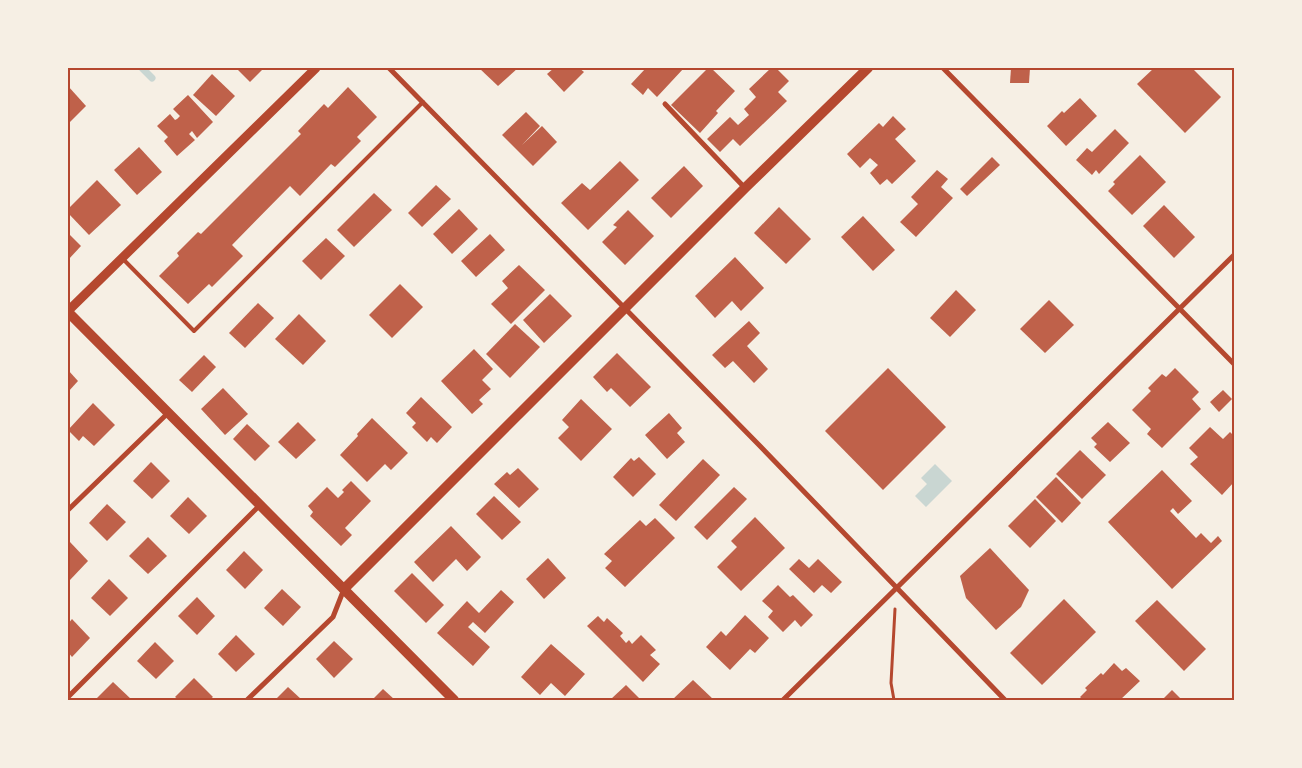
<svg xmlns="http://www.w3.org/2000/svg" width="1302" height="768" viewBox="0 0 1302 768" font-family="Raleway,sans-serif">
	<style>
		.water { fill: #c9d6d2 }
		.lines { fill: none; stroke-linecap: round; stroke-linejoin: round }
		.stream { stroke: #c9d6d2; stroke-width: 7 }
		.building { fill: #bf614a }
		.path { stroke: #b5482f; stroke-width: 3 }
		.service { stroke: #b5482f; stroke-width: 4 }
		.minor { stroke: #b5482f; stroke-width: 5 }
		.tertiary { stroke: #b5482f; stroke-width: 9 }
		.secondary { stroke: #b5482f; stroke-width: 10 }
		.neatline { fill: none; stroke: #b5482f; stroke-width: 2 }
	</style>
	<rect width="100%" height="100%" fill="#f6efe4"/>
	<path class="water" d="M935 464 952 481 926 507 915 496 927 484 921 478Z"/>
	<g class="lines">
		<path class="stream" d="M142 68 152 78"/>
	</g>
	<g class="building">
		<path d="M236 68H264L250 82Z"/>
		<path d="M479 68H518L498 86Z"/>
		<path d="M554 68H579L584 72 564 92 547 74Z"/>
		<path d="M646 68H653L654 69 656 68H684L657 97 648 88 643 95 631 84Z"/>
		<path d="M708 68H711L735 91 716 111 718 113 700 133 671 105Z"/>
		<path d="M771 68H776L789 81 778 92 787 101 740 146 733 139 720 152 707 139 730 117 738 125 749 115 744 109 756 97 749 89Z"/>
		<path d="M1011 68H1030L1029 83H1010Z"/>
		<path d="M1154 68H1192L1221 97 1185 133 1137 84Z"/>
		<path d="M212 74 235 96 216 116 193 95Z"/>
		<path d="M68 86 86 106 70 122 68 119Z"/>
		<path d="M348 87 377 117 357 137 361 141 335 167 331 164 300 196 290 186 232 245 243 256 212 287 209 284 188 304 159 276 179 256 177 253 198 232 201 234 301 134 298 131 324 104 328 108Z"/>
		<path d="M188 95 213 122 197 138 192 131 189 134 195 140 177 156 164 141 168 137 157 126 170 114 175 120 177 119 180 116 173 109Z"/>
		<path d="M1080 98 1097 116 1066 146 1047 126 1062 111 1064 113Z"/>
		<path d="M526 112 540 126 522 145 542 126 557 142 533 166 502 135Z"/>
		<path d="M893 116 906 129 895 139 916 161 892 184 887 179 880 185 870 173 878 165 870 158 860 168 847 154 879 123 883 127Z"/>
		<path d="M1115 129 1129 143 1099 174 1096 170 1092 175 1076 160 1087 148 1092 152Z"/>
		<path d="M139 147 162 172 137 195 114 170Z"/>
		<path d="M1140 155 1166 182 1132 215 1108 191 1115 184 1113 182Z"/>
		<path d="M992 157 1000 165 967 196 960 189Z"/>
		<path d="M620 161 639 180 588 230 561 203 582 183 590 190Z"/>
		<path d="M684 166 703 186 671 218 651 198Z"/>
		<path d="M937 170 948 179 941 187 953 198 916 237 900 222 918 204 911 197Z"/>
		<path d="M97 180 121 205 89 235 68 213V209Z"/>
		<path d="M436 185 451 199 422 227 408 213Z"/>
		<path d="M374 193 392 210 354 247 337 230Z"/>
		<path d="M1164 205 1195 237 1174 258 1143 226Z"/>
		<path d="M779 207 811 239 786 264 754 233Z"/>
		<path d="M459 209 478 229 452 254 433 234Z"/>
		<path d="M628 210 654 236 625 265 602 242 617 227 613 225Z"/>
		<path d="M863 216 895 250 873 271 841 237Z"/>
		<path d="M69 234 81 246 68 260V235Z"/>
		<path d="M490 234 505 250 476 277 461 261Z"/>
		<path d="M326 238 345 256 321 280 302 261Z"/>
		<path d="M735 257 764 288 741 311 732 301 715 318 695 296Z"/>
		<path d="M519 265 545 290 511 324 491 304 508 288 502 281Z"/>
		<path d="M400 284 423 307 392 338 369 315Z"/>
		<path d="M956 290 976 310 950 337 930 318Z"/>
		<path d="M550 294 572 316 544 343 523 320Z"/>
		<path d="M1049 300 1074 325 1045 353 1020 329Z"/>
		<path d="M258 303 274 318 245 348 229 333Z"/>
		<path d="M299 314 326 341 303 365 275 339Z"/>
		<path d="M749 321 760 333 747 346 768 369 754 383 733 361 725 368 712 355Z"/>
		<path d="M515 324 540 347 510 378 486 354Z"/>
		<path d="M474 349 493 369 482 380 491 389 479 400 483 404 472 414 441 381Z"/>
		<path d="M617 353 651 387 630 407 611 388 607 392 593 377Z"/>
		<path d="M204 355 216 367 192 392 179 380Z"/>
		<path d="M888 368 946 427 883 490 825 431Z"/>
		<path d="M1175 368 1199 392 1192 399 1201 409 1162 448 1147 434 1151 429 1132 410 1151 391 1148 388 1162 374 1166 377Z"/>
		<path d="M68 370 78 381 68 392Z"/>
		<path d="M223 388 248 414 225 435 201 409Z"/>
		<path d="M1223 390 1232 399 1219 412 1210 402Z"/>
		<path d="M421 397 452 427 437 443 431 437 427 442 412 427 416 423 406 413Z"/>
		<path d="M581 399 612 429 581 461 558 438 569 427 562 420Z"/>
		<path d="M93 403 115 425 94 446 83 436 79 441 68 430Z"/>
		<path d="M669 413 682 428 677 433 685 442 667 459 645 435Z"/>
		<path d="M372 418 408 453 391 470 385 464 367 482 340 455 358 436 357 434Z"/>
		<path d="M298 422 316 440 296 459 278 442Z"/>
		<path d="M1108 422 1130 443 1110 462 1094 447 1097 444 1091 438Z"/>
		<path d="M247 424 270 446 255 461 233 439Z"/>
		<path d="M1210 427 1223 439 1230 432 1234 436V482L1222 495 1190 464 1198 457 1189 448Z"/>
		<path d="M1080 450 1106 475 1082 499 1056 474Z"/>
		<path d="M639 457 656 474 633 497 613 477 631 458 634 461Z"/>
		<path d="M703 459 720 475 676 521 659 505Z"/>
		<path d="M151 462 170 481 152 499 133 481Z"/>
		<path d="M518 468 539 489 519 508 494 484 507 472 510 475Z"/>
		<path d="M1162 470 1192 501 1178 514 1173 508 1170 511 1196 538 1201 533 1211 543 1218 536 1222 541 1172 589 1108 522Z"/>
		<path d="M1056 477 1081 503 1062 523 1036 497Z"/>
		<path d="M351 481 371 501 345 528 352 535 341 546 310 516 313 512 308 506 327 487 338 498 344 492 342 490Z"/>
		<path d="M734 487 747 499 707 540 694 527Z"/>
		<path d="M494 496 521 522 502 540 476 514Z"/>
		<path d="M188 497 207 516 189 534 170 516Z"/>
		<path d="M1035 499 1056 521 1030 548 1008 526Z"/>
		<path d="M107 504 126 522 107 541 89 523Z"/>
		<path d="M755 517 785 548 741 591 717 567 737 547 731 541Z"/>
		<path d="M655 518 675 538 625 587 605 568 612 561 604 554 640 520 646 526Z"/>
		<path d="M451 526 481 557 467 571 456 559 433 582 414 562Z"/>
		<path d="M148 537 167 556 148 574 129 556Z"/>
		<path d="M70 542 88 561 70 580 68 577V545Z"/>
		<path d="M990 548 1029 590 1021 607 996 630 966 598 960 576Z"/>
		<path d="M244 551 263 570 245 589 226 570Z"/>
		<path d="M548 558 566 578 544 599 526 579Z"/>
		<path d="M799 559 809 568 818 559 842 582 831 593 822 585 814 593 789 569Z"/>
		<path d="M412 573 444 605 426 623 394 591Z"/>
		<path d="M109 579 128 598 110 616 91 598Z"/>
		<path d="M778 585 790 597 793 595 813 615 801 627 795 620 783 632 768 617 773 611 762 601Z"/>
		<path d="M282 589 301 607 283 626 264 608Z"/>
		<path d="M501 590 514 602 485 633 473 622 468 627 490 647 473 666 437 633 467 601 479 613Z"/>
		<path d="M197 597 215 616 197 635 178 616Z"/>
		<path d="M1064 599 1096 632 1042 685 1010 653Z"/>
		<path d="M1157 600 1206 649 1184 671 1135 621Z"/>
		<path d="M745 615 769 638 755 653 750 649 730 670 706 647 721 631 726 636Z"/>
		<path d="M598 616 604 622 607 618 623 633 620 636 626 643 629 640 632 644 641 635 656 650 650 655 660 664 643 682 587 626Z"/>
		<path d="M72 619 90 638 72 657 68 652V624Z"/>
		<path d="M236 635 255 654 236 672 218 654Z"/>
		<path d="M334 641 353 659 334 678 316 659Z"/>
		<path d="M155 642 174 661 156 679 137 661Z"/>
		<path d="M551 644 585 674 565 696 551 683 540 695 521 677Z"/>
		<path d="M1114 663 1122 671 1126 668 1140 681 1120 700H1083L1080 697 1087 690 1085 688 1101 673 1103 675Z"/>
		<path d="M194 678 213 697 209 700H179L175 697Z"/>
		<path d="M693 680 714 700H672Z"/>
		<path d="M113 682 132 700H95Z"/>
		<path d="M626 685 641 700H610Z"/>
		<path d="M288 687 302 700H275Z"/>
		<path d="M383 689 395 700H372Z"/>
		<path d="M1172 690 1182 700H1162Z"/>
	</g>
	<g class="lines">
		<path class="path" d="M894 700 891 683 895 609"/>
		<path class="service" d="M122 258 194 331 423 102"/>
		<g class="minor">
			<path d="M389 68 759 445 1005 700"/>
			<path d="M943 68 1234 364"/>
			<path d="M665 104 745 188"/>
			<path d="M68 510 168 413"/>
			<path d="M68 697 260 505"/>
			<path d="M247 700 333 617 344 589"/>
			<path d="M783 700 1234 255"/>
		</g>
		<path class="tertiary" d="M68 311 316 68"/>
		<g class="secondary">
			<path d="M68 312 454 700"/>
			<path d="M344 589 745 188 868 68"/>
		</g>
	</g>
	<rect width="1302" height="768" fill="none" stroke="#f6efe4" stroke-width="138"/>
	<rect x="69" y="69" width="1164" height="630" class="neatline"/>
</svg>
